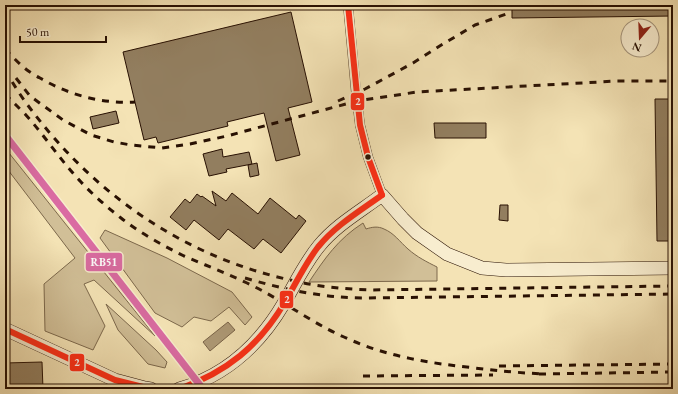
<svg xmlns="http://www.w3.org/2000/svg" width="678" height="394" viewBox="0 0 678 394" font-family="'EB Garamond',serif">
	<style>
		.green { fill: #d1bf97; stroke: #7c684c }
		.water { fill: #af9b78; stroke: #796349 }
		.building { fill: #927e5f; stroke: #281002 }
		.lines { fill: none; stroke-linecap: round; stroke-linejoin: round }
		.street-casing { stroke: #5b452f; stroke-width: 10 }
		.secondary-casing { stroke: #281002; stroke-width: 14 }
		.street { stroke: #f8edcf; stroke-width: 9 }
		.secondary { stroke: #f8edcf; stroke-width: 13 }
		.rail { stroke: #281002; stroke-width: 3; stroke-dasharray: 7 7; stroke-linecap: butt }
		.bus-1-casing { stroke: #f8edcf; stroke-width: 9 }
		.bus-1 { stroke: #ff2e17; stroke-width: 6 }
		.rail-1-casing { stroke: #f8edcf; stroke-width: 10 }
		.rail-1 { stroke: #da6ba2; stroke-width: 7 }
		.bus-dot { fill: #281002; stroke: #f8edcf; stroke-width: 1.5 }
		.line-badge { stroke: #f8edcf; stroke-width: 1.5 }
		.badge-label { font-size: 11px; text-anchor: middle; font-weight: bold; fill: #fff }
	</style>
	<rect width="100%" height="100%" fill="#f4e3b5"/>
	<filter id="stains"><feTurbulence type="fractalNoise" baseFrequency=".005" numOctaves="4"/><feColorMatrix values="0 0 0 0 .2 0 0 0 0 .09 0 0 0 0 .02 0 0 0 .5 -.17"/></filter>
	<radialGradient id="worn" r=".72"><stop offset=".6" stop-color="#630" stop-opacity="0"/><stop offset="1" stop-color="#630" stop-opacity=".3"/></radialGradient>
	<g class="green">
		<path d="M5 148 155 336 94 280 84 284 105 326 93 350 45 331 44 284 75 258 5 166Z"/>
		<path d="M363 223 366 229C372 227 378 226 384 229 394 233 400 242 408 249 417 257 427 262 437 267V281L309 282C325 258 338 239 363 223Z"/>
		<path d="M105 230 167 258 232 292 252 317 245 325 229 307 211 321 194 317 182 327 155 313 100 238Z"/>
		<path d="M106 304 156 350 167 362 165 368 148 364 118 330Z"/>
	</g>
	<g class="water">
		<path d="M228 322 235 330 210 351 203 342Z"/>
		<path d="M673 386V389H392Z"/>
	</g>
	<g class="building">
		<path d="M512 5H673V16L512 18Z"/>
		<path d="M291 12 312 102 288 108 300 155 276 161 264 113 227 122 228 126 158 143 156 137 144 140 123 52Z"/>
		<path d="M655 99H673V241H657Z"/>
		<path d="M116 111 119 123 93 129 90 117Z"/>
		<path d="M434 123H486V138H435Z"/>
		<path d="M222 149 223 157 249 152 252 164 226 169 227 172 209 176 203 154Z"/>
		<path d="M257 163 259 175 250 177 248 165Z"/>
		<path d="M212 191 226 201 232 193 258 214 270 198 296 219 299 215 306 221 281 253 263 239 254 249 228 229 219 240 194 220 186 230 170 217 185 199 190 203 197 194 201 197 202 196 216 206Z"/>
		<path d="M500 205H508V221L499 220Z"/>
		<path d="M42 362 43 389H5V363Z"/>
	</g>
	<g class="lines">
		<defs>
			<path id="street" d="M348 5 356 92 360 125 368 157 382 195"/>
			<g id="secondary">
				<path d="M5 329 115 380 145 388 151 389"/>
				<path d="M179 389C225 376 260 344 284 303 295 284 305 263 319 246 336 225 361 211 382 195L403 219 417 233 447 254 482 268 506 270 673 268"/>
			</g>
		</defs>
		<use href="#street" class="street-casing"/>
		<use href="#secondary" class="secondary-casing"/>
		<use href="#street" class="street"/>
		<use href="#secondary" class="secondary"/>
		<g class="rail">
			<path d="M5 49C12 56 19 64 27 70 31 73 36 76 40 78 69 95 102 104 135 102"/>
			<path d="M5 70C11 80 17 90 24 100 90 192 184 258 295 281 320 287 345 289 370 290L673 286"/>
			<path d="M16 78 30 96 63 120 91 135 114 142 131 145 162 148 190 144 227 136 357 101 417 92 617 81H673"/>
			<path d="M5 94C12 101 18 107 25 114 45 136 61 161 81 182 93 195 107 207 121 218 140 233 162 245 184 256 205 265 226 273 247 283 281 299 310 322 344 337 387 357 429 363 475 368 499 371 522 373 545 374"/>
			<path d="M338 101 365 89 413 63 443 44 475 25 512 12"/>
			<path d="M245 278C286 290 324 298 366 298L673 294"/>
			<path d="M499 366 673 364"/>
			<path d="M539 374 673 372"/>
			<path d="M363 376 493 375"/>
		</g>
		<defs>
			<g id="bus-1">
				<path d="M348 5 360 125 368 157 382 195"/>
				<path d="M5 329 115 380 151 389"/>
				<path d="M179 389C227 372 259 346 285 302 296 283 305 264 318 247 336 225 360 211 382 195"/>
			</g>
		</defs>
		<use href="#bus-1" class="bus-1-casing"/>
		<use href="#bus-1" class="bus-1"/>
		<defs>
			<path id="rail-1" d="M5 135 203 389"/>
		</defs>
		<use href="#rail-1" class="rail-1-casing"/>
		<use href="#rail-1" class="rail-1"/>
	</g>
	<circle class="bus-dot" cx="368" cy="157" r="3.5"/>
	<g class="line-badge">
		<rect x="350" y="92" width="15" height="19" rx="4" fill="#ff2e17"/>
		<rect x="85" y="252" width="38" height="20" rx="4" fill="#da6ba2"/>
		<rect x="279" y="290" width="15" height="19" rx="4" fill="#ff2e17"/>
		<rect x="69" y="353" width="16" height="19" rx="4" fill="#ff2e17"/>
	</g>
	<g class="badge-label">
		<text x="358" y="105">2</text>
		<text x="104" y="266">RB51</text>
		<text x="287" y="303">2</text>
		<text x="77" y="366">2</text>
	</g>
	<rect width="678" height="394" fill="none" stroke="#f4e3b5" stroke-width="20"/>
	<rect x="6" y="6" width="666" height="382" fill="none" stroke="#281002" stroke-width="2"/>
	<rect x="10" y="10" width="658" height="374" fill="none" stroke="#281002"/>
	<g transform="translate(640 38) rotate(199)"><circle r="19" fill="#f8edcf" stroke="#a5957d"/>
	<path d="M0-3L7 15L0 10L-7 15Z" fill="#8f2418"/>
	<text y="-6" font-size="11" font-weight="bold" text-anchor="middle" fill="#281002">N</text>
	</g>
	<path d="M20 36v6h86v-6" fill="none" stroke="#281002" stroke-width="2"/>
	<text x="26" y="36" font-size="12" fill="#281002" stroke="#f8edcf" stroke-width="3" paint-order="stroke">50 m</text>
	<rect width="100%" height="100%" filter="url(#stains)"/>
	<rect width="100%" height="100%" fill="url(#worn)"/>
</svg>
